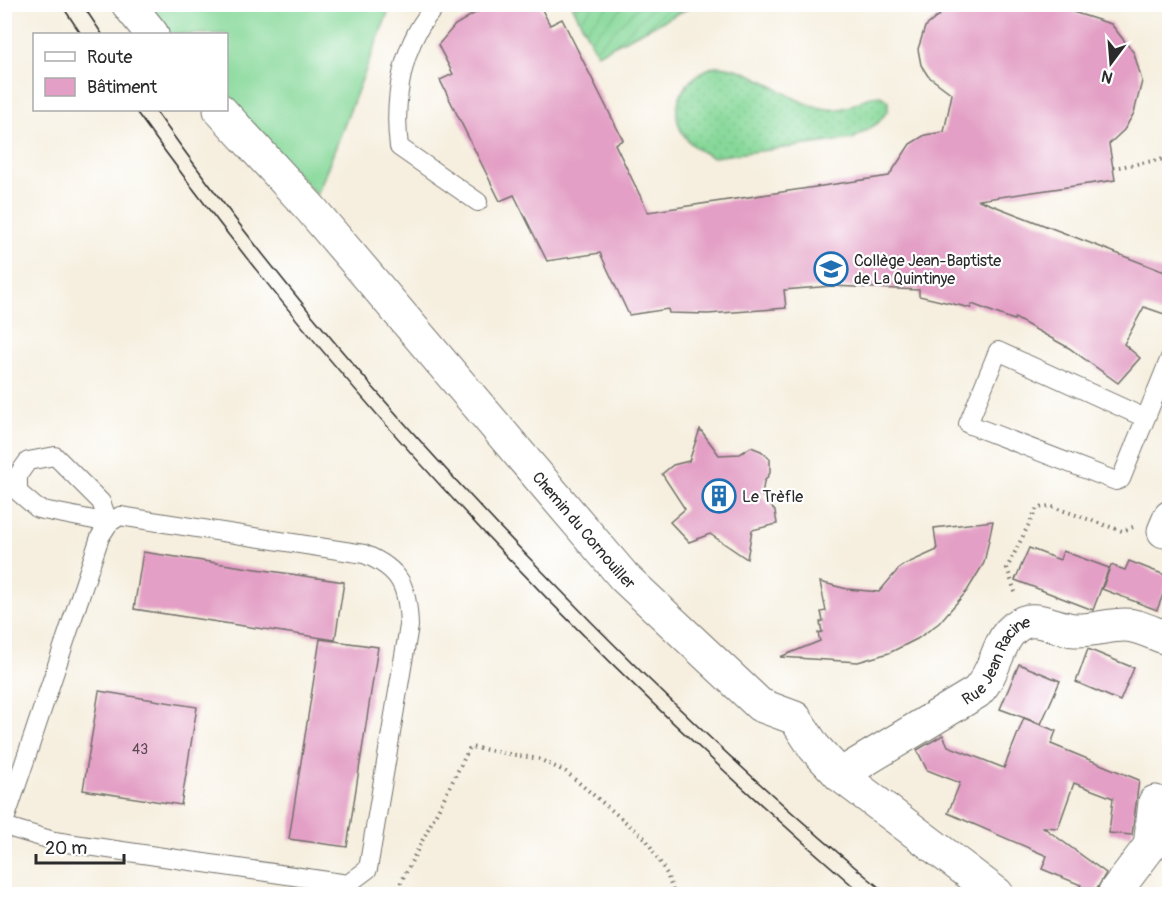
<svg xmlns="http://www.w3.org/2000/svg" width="1174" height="899" viewBox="0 0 1174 899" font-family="Pangolin,sans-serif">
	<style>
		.grass { fill: url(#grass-dots); stroke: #588262; stroke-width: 1.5 }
		.garden { fill: url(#garden-furrows); stroke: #588262; stroke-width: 1.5 }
		.pitch { fill: #86d899; stroke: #588262; stroke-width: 1.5 }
		.building { fill: #e39fc5 }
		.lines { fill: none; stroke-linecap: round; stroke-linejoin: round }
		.lane-casing { stroke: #72706a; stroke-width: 20 }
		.street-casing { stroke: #72706a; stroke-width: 35 }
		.path { stroke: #72706a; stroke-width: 4; stroke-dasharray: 1.5 4.5; stroke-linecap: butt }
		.lane { stroke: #fff; stroke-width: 18 }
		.street { stroke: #fff; stroke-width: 33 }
		.tram { stroke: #2b2b2b; stroke-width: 1.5 }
		.labels { text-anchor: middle; stroke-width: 4.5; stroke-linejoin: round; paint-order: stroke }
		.number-label { font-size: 14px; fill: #594852 }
		.poi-label { font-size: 16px; fill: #2b2b2b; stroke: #fff; text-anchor: start }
		.street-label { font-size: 16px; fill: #2b2b2b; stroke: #fff }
	</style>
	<defs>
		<pattern id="grass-dots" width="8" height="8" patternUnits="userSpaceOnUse" patternTransform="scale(1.5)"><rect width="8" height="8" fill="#86d899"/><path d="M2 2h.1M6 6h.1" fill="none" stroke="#74ba84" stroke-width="1.8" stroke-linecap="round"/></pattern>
		<pattern id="garden-furrows" width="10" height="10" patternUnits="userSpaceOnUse" patternTransform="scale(1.5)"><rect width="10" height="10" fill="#86d899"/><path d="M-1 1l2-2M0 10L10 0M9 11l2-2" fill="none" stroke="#74ba84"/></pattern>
	</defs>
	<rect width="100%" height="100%" fill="#fff"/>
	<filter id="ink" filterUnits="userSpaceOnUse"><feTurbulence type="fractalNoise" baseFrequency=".0167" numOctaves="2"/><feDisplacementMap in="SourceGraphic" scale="12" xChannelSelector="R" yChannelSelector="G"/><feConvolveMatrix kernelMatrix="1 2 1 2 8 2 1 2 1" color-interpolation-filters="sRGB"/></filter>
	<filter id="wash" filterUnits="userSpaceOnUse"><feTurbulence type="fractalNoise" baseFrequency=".008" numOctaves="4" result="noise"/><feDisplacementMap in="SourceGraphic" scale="24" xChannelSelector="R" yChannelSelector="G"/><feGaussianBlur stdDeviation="1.35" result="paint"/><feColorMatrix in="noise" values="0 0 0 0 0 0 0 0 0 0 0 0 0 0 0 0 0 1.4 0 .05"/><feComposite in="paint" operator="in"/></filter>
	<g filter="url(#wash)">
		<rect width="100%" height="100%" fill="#f6efdf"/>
		<path class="grass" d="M715 66C756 65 787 104 827 109 851 112 859 97 879 95L888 101V110L878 123 853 139 713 157C664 139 665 84 715 66Z"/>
		<path class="garden" d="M572 5H695L597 54Z"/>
		<path class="pitch" d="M145 5H391L317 195 227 99 226 34H165Z"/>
		<g id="blocks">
			<g class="building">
				<path d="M473 4H539L550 25 562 19 623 140 615 144 648 212 889 176 910 144 925 135 944 132 952 94 928 76 921 65 918 49 925 27 942 13 986 4H1061L1060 8 1111 24 1134 53 1142 81 1134 113 1124 130 1109 144 1115 180 979 200 1170 274V316L1144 307 1124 344 1140 358 1118 383 1069 348 1015 318 1014 320 972 304 971 308 919 296V290L832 286 784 290 786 308 708 314 669 313 668 309 629 315 600 253 547 261 514 195 500 201 440 80 453 74 438 45 455 25 477 12Z"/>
				<path d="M700 429 719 455 740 454 751 447 761 451 770 459V473L764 482 762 496 775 511 777 524 752 530 747 559 710 534 689 542 670 522 685 509 662 474 673 465 689 461Z"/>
				<path d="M993 521 984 563 967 591 939 623 917 639 889 653 858 662 780 657 820 641 818 633 822 632 820 622 823 621 821 612 826 611 820 582 847 589 879 592 901 566 937 550 934 528Z"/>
				<path d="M1029 548 1060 560 1063 551 1109 568 1093 610 1015 580Z"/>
				<path d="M143 552 344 582 335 640 134 609Z"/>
				<path d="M1129 561 1170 577 1157 610 1102 589 1111 565 1125 570Z"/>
				<path d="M320 639 378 647 347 847 289 839Z"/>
				<path d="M1088 649 1134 668 1120 701 1076 682Z"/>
				<path d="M1019 664 1060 681 1041 724 1000 709Z"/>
				<path d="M99 691 197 707 181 805 83 790Z"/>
				<path d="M1024 718 1056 731 1051 744 1139 780 1132 835 1109 833 1113 798 1074 783 1058 828 1043 827 1106 873 1097 889V894H1074L1081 885 1042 869 1047 856 948 813 960 783 927 770 917 750 943 735 948 746 1004 768Z"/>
			</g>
		</g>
	</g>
	<g filter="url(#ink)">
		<use href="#blocks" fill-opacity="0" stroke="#72706a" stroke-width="1.5"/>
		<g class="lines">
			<defs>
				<g id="lane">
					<path d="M438 4C402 39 393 99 399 147L478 202"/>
					<path d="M1145 418 998 351 968 424 1116 481 1121 479 1170 358"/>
					<path d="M55 456 101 502 109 523 38 509 18 492V475L28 461Z"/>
					<path d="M4 823 100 537 109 523 120 516 364 554C401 569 408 587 409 626L368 869 348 884 54 841 4 826"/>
				</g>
				<g id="street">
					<path d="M128 4 152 34"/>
					<path id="s1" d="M220 110 311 209 624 577 760 705 795 718 814 747 840 775 997 894"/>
					<path d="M1164 531 1170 517"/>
					<path id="s2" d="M840 775 977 692C995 673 997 646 1010 632 1031 609 1051 628 1075 630 1092 631 1108 625 1125 625 1139 625 1156 635 1170 639"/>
					<path d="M1115 892 1150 846 1155 802"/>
				</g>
			</defs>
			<use href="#lane" class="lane-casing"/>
			<use href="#street" class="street-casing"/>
			<g class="path">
				<path d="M1113 168 1170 158"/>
				<path d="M1015 592 1007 568 1037 508 1050 506 1122 531 1133 527"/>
				<path d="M395 894 470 747 539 759 566 772 646 839 667 874 674 894"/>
			</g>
			<use href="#lane" class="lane"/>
			<use href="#street" class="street"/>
			<g class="tram">
				<path d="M61 4 81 34"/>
				<path d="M82 4 102 34"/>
				<path d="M135 110C344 401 591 660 862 894"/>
				<path d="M155 110C270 273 401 426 540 569 650 684 765 793 887 894"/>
			</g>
		</g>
	</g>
	<defs>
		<symbol id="school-ring" viewBox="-11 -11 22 22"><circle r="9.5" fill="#fff" stroke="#1f6fb2" stroke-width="1.5"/><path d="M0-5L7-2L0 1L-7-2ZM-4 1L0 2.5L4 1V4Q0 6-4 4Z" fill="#1f6fb2"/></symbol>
		<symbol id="building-ring" viewBox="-11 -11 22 22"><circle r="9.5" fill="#fff" stroke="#1f6fb2" stroke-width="1.5"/><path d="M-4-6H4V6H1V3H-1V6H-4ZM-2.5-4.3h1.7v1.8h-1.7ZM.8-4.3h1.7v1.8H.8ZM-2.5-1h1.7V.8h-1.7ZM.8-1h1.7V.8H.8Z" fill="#1f6fb2"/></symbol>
	</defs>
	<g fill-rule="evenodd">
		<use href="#school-ring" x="812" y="250" width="38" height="38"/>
		<use href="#building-ring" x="700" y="477" width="38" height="38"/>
	</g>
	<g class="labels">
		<g class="number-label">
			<text x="140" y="754">43</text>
		</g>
		<g class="poi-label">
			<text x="854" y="266">Collège Jean-Baptiste<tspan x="854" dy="18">de La Quintinye</tspan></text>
			<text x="742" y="502">Le Trèfle</text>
		</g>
		<g class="street-label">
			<text dy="6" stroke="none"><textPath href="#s1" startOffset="556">Chemin du Cornouiller</textPath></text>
			<text dy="6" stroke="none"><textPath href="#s2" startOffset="198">Rue Jean Racine</textPath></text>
		</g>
	</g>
	<rect width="1174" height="899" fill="none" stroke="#fff" stroke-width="24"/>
	<rect x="33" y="33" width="195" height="78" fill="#ffffff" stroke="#aaaaaa" stroke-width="1.5"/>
	<rect x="45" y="52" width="30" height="9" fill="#ffffff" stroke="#aaaaaa" stroke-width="1.5"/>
	<text x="87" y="63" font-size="18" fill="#2b2b2b">Route</text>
	<rect x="45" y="78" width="30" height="18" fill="#e39fc5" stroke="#aaaaaa" stroke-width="1.5"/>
	<text x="87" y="93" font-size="18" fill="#2b2b2b">Bâtiment</text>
	<g transform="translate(1111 63) rotate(196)" stroke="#ffffff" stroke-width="4.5" paint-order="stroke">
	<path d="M0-4.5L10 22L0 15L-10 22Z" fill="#2b2b2b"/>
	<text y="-9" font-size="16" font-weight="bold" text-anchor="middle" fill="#2b2b2b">N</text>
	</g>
	<path d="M36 854v9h88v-9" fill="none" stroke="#2b2b2b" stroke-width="3"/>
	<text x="45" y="854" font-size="18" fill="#2b2b2b" stroke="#ffffff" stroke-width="4.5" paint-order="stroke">20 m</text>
</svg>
